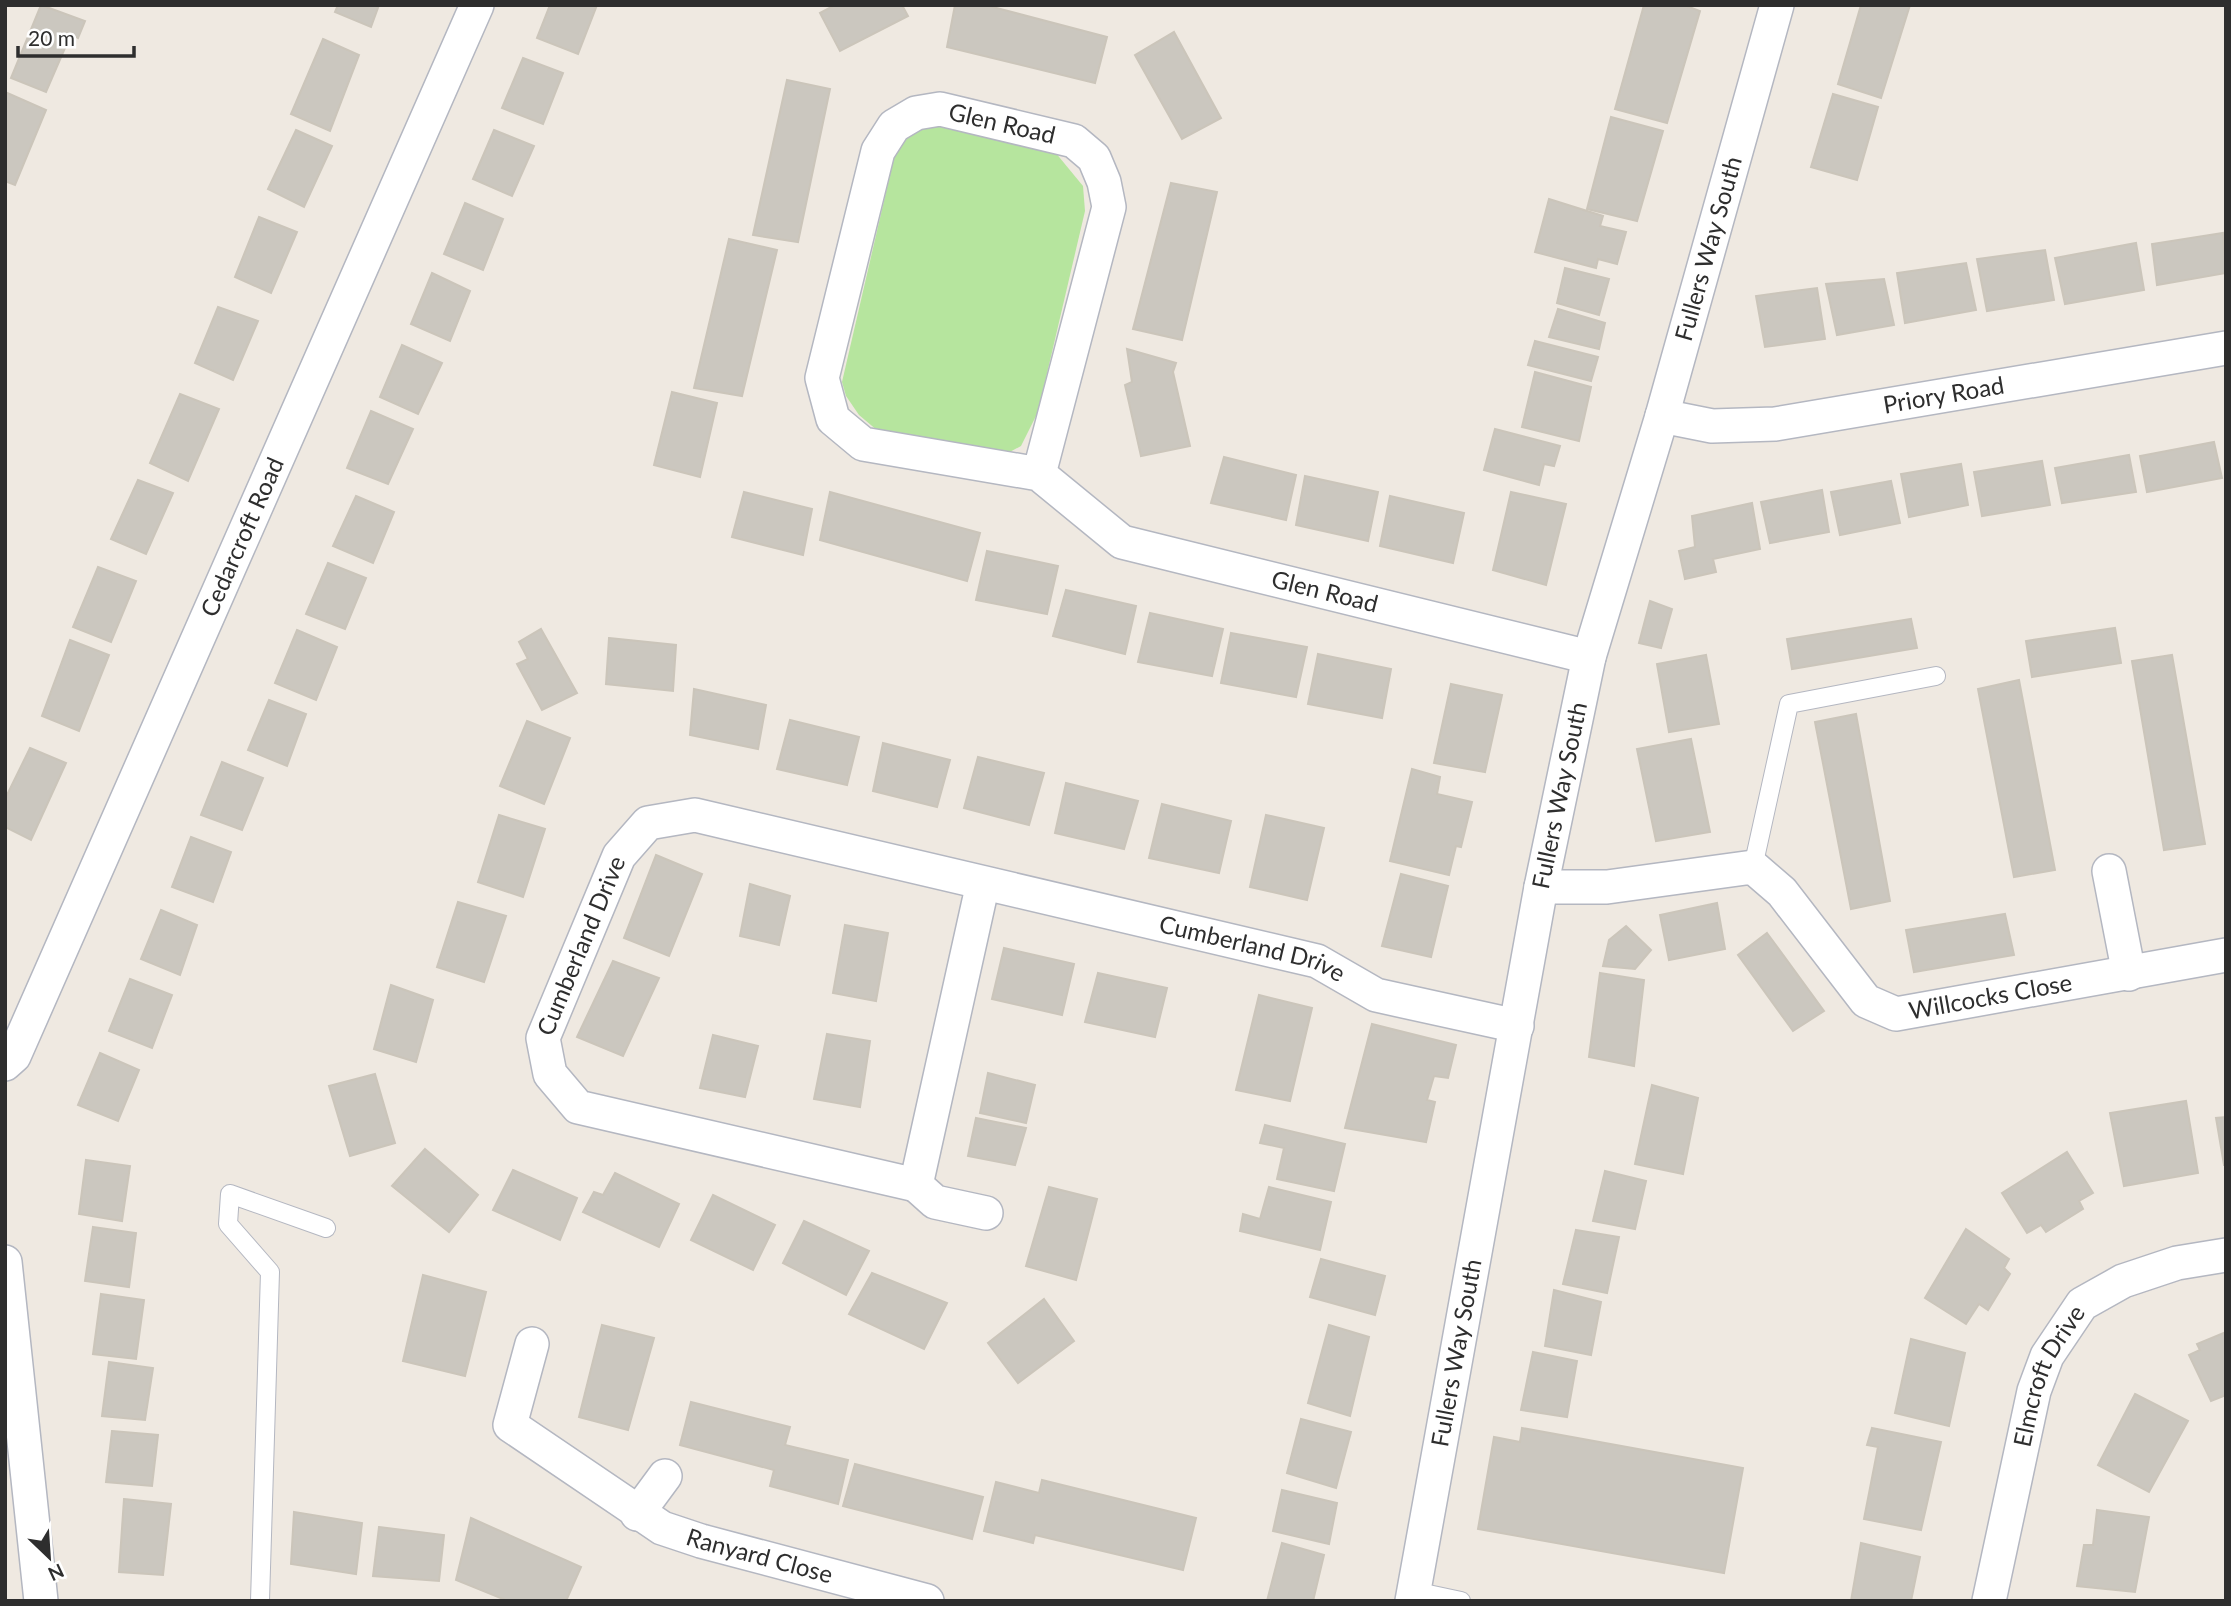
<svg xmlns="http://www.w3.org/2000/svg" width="2231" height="1606" viewBox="0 0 2231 1606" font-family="Lato,sans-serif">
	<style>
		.green { fill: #b6e59e }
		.building { fill: #cbc7bf; stroke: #cbc5ba; stroke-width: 2 }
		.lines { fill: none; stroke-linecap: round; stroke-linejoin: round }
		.service-casing { stroke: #b4b7c1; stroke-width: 20 }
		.minor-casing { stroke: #b4b7c1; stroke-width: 36 }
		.service { stroke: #fff; stroke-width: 18 }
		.minor { stroke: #fff; stroke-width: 33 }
		.labels { text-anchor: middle; stroke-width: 6; stroke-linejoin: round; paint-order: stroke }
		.street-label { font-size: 24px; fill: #2e2e2e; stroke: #fff }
	</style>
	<rect width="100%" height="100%" fill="#efe9e1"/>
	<path class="green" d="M937 122 1055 152 1083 186 1085 211 1038 412 1021 446 1006 454 878 431 859 415 846 396 842 382 896 149 914 132Z"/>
	<g class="building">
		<path d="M41 5 85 21 78 38 71 34 46 92 11 78Z"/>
		<path d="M338 5H379L371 27 335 12Z"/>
		<path d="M550 5H597L578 54 537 38Z"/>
		<path d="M835 5H902L908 16 840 51 820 13Z"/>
		<path d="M955 5H985L1107 37 1095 83 947 47Z"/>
		<path d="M1644 5H1684L1700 11 1667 123 1615 109Z"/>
		<path d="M1861 5H1910L1881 98 1838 84Z"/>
		<path d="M1174 32 1221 118 1182 139 1135 55Z"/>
		<path d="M323 39 359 55 330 131 291 114Z"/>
		<path d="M523 58 563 73 543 124 502 108Z"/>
		<path d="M787 80 830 89 798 242 753 235Z"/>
		<path d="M5 92 46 110 15 185 5 181Z"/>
		<path d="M1833 94 1878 107 1857 180 1811 167Z"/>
		<path d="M1611 117 1663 131 1637 221 1587 209Z"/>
		<path d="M296 130 332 146 304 207 268 189Z"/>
		<path d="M494 130 534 146 512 196 473 179Z"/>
		<path d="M1171 183 1217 192 1182 340 1133 329Z"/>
		<path d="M1549 199 1603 216 1600 226 1626 232 1617 264 1598 259 1596 268 1535 252Z"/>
		<path d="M465 203 503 219 483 270 444 254Z"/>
		<path d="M259 217 297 232 271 293 235 277Z"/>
		<path d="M2223 233 2226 273 2157 285 2152 244Z"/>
		<path d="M729 239 777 250 742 396 694 388Z"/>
		<path d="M2136 243 2144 290 2065 304 2055 258Z"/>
		<path d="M2045 250 2054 300 1987 311 1977 259Z"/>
		<path d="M1966 263 1976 310 1905 323 1897 273Z"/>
		<path d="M1565 268 1609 279 1599 315 1557 303Z"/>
		<path d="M432 273 470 291 450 341 411 324Z"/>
		<path d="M1884 279 1894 325 1837 335 1826 284Z"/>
		<path d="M1817 288 1825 339 1765 347 1756 296Z"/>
		<path d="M218 307 258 321 233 380 195 363Z"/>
		<path d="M1558 309 1605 323 1599 349 1549 337Z"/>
		<path d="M1535 341 1598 357 1591 381 1528 365Z"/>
		<path d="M402 345 442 363 418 414 380 397Z"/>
		<path d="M1127 349 1176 363 1173 372 1190 446 1141 456 1125 385 1132 382Z"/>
		<path d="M1535 372 1591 387 1579 441 1522 427Z"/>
		<path d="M672 392 717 403 700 477 654 465Z"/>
		<path d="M180 394 219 409 188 481 150 463Z"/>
		<path d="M371 411 413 429 388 484 347 468Z"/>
		<path d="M1495 429 1560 446 1554 466 1544 464 1539 485 1484 470Z"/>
		<path d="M2214 442 2222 478 2147 492 2140 456Z"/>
		<path d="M2129 455 2136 492 2062 503 2055 468Z"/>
		<path d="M1224 457 1296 475 1286 520 1211 503Z"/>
		<path d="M2042 461 2050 505 1982 516 1974 472Z"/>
		<path d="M1961 464 1968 505 1909 517 1901 474Z"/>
		<path d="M1305 476 1378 492 1368 541 1296 525Z"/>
		<path d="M138 480 173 493 146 554 111 539Z"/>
		<path d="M1891 481 1900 523 1840 535 1831 492Z"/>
		<path d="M1822 490 1829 532 1770 543 1761 502Z"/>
		<path d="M744 492 812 509 803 555 732 537Z"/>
		<path d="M830 492 980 533 967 581 820 540Z"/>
		<path d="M1511 492 1566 504 1546 585 1493 570Z"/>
		<path d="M356 496 394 512 373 563 333 546Z"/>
		<path d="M1390 496 1464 513 1453 563 1380 546Z"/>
		<path d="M1752 503 1760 549 1713 559 1716 572 1685 579 1679 551 1695 547 1692 516Z"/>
		<path d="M987 551 1058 566 1047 614 976 600Z"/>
		<path d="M328 563 366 578 345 629 306 614Z"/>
		<path d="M98 567 136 581 111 642 73 627Z"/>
		<path d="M1066 590 1136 606 1125 654 1053 636Z"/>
		<path d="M1650 601 1672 609 1661 648 1639 643Z"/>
		<path d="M1150 613 1223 629 1212 676 1138 662Z"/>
		<path d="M1911 619 1917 648 1792 669 1787 639Z"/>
		<path d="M2115 628 2121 663 2032 677 2026 641Z"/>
		<path d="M541 629 577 693 542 710 517 664 528 659 519 642Z"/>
		<path d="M297 630 337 647 316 700 275 683Z"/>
		<path d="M1231 633 1307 647 1296 697 1221 683Z"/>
		<path d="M609 638 676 645 673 691 606 684Z"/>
		<path d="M70 640 109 655 79 731 42 716Z"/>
		<path d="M1318 654 1391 669 1382 718 1308 704Z"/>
		<path d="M1706 655 1719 724 1669 732 1657 664Z"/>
		<path d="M2172 655 2205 844 2164 850 2132 661Z"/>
		<path d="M2019 680 2055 870 2014 877 1978 689Z"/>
		<path d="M1451 684 1502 695 1485 772 1434 763Z"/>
		<path d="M694 689 766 705 758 749 690 735Z"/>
		<path d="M269 700 306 714 287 766 248 750Z"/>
		<path d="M1856 714 1890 901 1851 909 1815 722Z"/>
		<path d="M790 720 859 737 847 785 777 769Z"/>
		<path d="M527 721 570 738 544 804 500 786Z"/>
		<path d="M1691 739 1710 832 1656 841 1637 749Z"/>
		<path d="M883 743 950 760 937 807 873 791Z"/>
		<path d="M30 748 66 763 31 840 5 827V799Z"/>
		<path d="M978 757 1044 773 1029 825 964 808Z"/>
		<path d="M222 762 263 778 242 830 201 815Z"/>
		<path d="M1412 769 1440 777 1437 794 1472 802 1461 847 1456 846 1449 875 1390 861Z"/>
		<path d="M1066 783 1138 801 1124 849 1055 833Z"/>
		<path d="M1162 804 1231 821 1219 873 1149 858Z"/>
		<path d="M499 815 545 829 523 897 478 882Z"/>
		<path d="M1266 815 1324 828 1307 900 1250 887Z"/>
		<path d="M191 837 231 852 213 902 172 887Z"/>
		<path d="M656 855 702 874 669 956 624 938Z"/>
		<path d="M1401 874 1448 886 1431 957 1382 946Z"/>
		<path d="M750 884 790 896 779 945 740 936Z"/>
		<path d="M458 902 506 916 484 982 437 967Z"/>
		<path d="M1717 903 1725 949 1669 960 1660 915Z"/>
		<path d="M161 910 197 925 180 975 141 959Z"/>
		<path d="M2005 914 2014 955 1914 972 1906 930Z"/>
		<path d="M845 925 888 933 876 1001 833 993Z"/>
		<path d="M1626 926 1651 950 1635 969 1603 966 1609 940Z"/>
		<path d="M1767 933 1824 1011 1793 1031 1738 955Z"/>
		<path d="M1004 948 1074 964 1062 1015 992 999Z"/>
		<path d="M613 961 659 978 623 1056 577 1037Z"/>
		<path d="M1098 973 1167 988 1155 1037 1085 1022Z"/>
		<path d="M1600 973 1644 980 1634 1066 1589 1057Z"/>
		<path d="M130 979 172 995 152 1048 109 1031Z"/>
		<path d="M391 985 433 1000 416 1062 374 1049Z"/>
		<path d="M1259 995 1312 1008 1290 1101 1236 1090Z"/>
		<path d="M1372 1024 1456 1045 1448 1078 1434 1076 1427 1100 1435 1102 1426 1142 1345 1128Z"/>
		<path d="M827 1034 870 1041 860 1107 814 1099Z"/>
		<path d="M713 1035 758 1046 745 1097 700 1088Z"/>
		<path d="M100 1053 139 1070 118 1121 78 1105Z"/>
		<path d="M988 1073 1035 1085 1026 1123 980 1113Z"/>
		<path d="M375 1074 395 1143 350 1156 329 1086Z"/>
		<path d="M1652 1085 1698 1098 1683 1174 1635 1164Z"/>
		<path d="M2186 1101 2198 1173 2124 1186 2110 1113Z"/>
		<path d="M2226 1117V1165H2224L2216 1118Z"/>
		<path d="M976 1118 1026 1128 1015 1165 968 1156Z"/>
		<path d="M1265 1125 1345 1144 1334 1191 1277 1179 1284 1148 1260 1143Z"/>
		<path d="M425 1149 478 1195 449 1232 392 1186Z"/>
		<path d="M2067 1152 2093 1193 2079 1201 2083 1209 2046 1232 2041 1225 2027 1233 2002 1193Z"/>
		<path d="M86 1160 130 1166 122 1221 79 1214Z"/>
		<path d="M513 1170 577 1198 560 1240 493 1210Z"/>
		<path d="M1605 1171 1646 1181 1635 1229 1593 1221Z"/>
		<path d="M615 1173 679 1204 659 1247 583 1212 594 1192 603 1195Z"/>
		<path d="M1049 1187 1097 1199 1076 1280 1026 1266Z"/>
		<path d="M1269 1187 1331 1202 1320 1250 1240 1231 1243 1214 1260 1219Z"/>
		<path d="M713 1195 775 1225 753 1270 691 1240Z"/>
		<path d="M804 1221 869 1251 846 1295 783 1263Z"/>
		<path d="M93 1227 136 1233 129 1287 85 1281Z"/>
		<path d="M1966 1229 2009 1259 2004 1268 2010 1274 1988 1310 1979 1304 1966 1324 1925 1298Z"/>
		<path d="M1576 1230 1619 1237 1607 1293 1563 1284Z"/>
		<path d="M1321 1259 1385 1276 1375 1315 1310 1297Z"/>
		<path d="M872 1273 947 1303 924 1349 849 1314Z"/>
		<path d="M423 1275 486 1292 465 1376 403 1361Z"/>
		<path d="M1554 1290 1601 1302 1591 1355 1545 1346Z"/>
		<path d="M101 1294 144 1300 136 1359 93 1354Z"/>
		<path d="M1044 1299 1074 1341 1018 1383 988 1343Z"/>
		<path d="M602 1325 654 1338 628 1430 579 1417Z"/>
		<path d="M1329 1325 1369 1337 1350 1416 1308 1403Z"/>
		<path d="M2226 1332V1395L2211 1401 2189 1355 2200 1350 2197 1344Z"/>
		<path d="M1911 1339 1965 1353 1949 1426 1895 1413Z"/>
		<path d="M1533 1352 1577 1361 1567 1417 1521 1410Z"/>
		<path d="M109 1362 153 1368 145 1420 102 1416Z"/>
		<path d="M2135 1394 2188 1421 2149 1492 2098 1465Z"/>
		<path d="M691 1402 790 1427 785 1445 848 1460 838 1504 770 1486 774 1470 680 1445Z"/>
		<path d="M1301 1419 1351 1432 1336 1488 1287 1473Z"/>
		<path d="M1522 1428 1743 1468 1724 1573 1478 1529 1494 1437 1520 1442Z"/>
		<path d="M1872 1428 1941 1442 1921 1530 1864 1519 1878 1447 1867 1445Z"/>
		<path d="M112 1431 158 1435 152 1486 106 1482Z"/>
		<path d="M855 1464 983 1497 972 1539 843 1506Z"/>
		<path d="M1042 1480 1196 1518 1183 1570 1035 1535 1033 1543 984 1531 996 1482 1039 1493Z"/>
		<path d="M1282 1490 1337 1503 1329 1544 1273 1531Z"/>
		<path d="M124 1499 171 1504 163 1575 119 1572Z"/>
		<path d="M2097 1510 2149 1517 2135 1592 2077 1586 2084 1545H2093Z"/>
		<path d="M294 1512 362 1523 356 1574 291 1564Z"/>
		<path d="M471 1518 581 1567 566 1601H508L456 1580Z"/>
		<path d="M379 1527 444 1535 439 1581 373 1576Z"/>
		<path d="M1282 1543 1324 1555 1313 1601H1267Z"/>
		<path d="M1861 1543 1920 1557 1911 1601H1851Z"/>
	</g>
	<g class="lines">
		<defs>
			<g id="service">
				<path d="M1753 867 1789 704 1936 676"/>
				<path d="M1414 1591 1461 1601"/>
				<path d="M260 1601 270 1272 228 1224 230 1194 326 1228"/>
			</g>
			<g id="minor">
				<path id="s1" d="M1662 416 1712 426 1775 424 2226 348"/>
				<path id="s2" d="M1039 474 1109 207 1104 182 1094 158 1074 141 940 109 916 113 894 126 878 151 822 378 833 419 863 444 1039 474 1122 542 1589 657"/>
				<path d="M2109 871 2129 974"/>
				<path id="s3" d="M983 883 916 1185 578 1107 550 1074 543 1038 619 856 648 823 695 815 1317 961 1376 995 1517 1026"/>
				<path id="s4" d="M1541 887H1607L1753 867 1782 892 1866 1001 1896 1014 2226 955"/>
				<path id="s5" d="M5 1064 14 1056 477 5"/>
				<path d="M916 1185 935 1202 986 1213"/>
				<path d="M5 1262 41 1601"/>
				<path id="s6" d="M532 1344 510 1425 662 1528 701 1541 927 1601"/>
				<path d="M637 1514 665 1476"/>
				<path id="s7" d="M1412 1601 1541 887 1589 657 1662 416 1777 5"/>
				<path id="s8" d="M1989 1601 2034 1391 2047 1356 2082 1304 2123 1281 2177 1263 2226 1255"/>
			</g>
		</defs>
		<use href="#service" class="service-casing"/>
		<use href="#minor" class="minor-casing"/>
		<use href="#service" class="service"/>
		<use href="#minor" class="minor"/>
	</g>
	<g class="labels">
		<g class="street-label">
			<text transform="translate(1002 124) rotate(13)" y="8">Glen Road</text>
			<text dy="8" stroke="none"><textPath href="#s7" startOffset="1386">Fullers Way South</textPath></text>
			<text dy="8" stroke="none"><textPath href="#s1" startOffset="285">Priory Road</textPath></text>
			<text dy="8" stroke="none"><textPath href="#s5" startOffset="579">Cedarcroft Road</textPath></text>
			<text dy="8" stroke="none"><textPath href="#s2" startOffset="1381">Glen Road</textPath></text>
			<text dy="8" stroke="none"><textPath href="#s7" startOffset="819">Fullers Way South</textPath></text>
			<text dy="8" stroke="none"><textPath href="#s3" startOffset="836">Cumberland Drive</textPath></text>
			<text dy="8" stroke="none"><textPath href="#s3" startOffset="1598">Cumberland Drive</textPath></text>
			<text dy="8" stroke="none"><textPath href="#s4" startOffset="518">Willcocks Close</textPath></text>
			<text dy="8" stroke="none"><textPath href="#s7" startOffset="252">Fullers Way South</textPath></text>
			<text dy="8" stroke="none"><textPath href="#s8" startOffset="234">Elmcroft Drive</textPath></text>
			<text dy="8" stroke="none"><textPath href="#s6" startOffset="369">Ranyard Close</textPath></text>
		</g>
	</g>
	<rect width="2231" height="1606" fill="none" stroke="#2e2e2e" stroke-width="14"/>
	<g transform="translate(49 1557) rotate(155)" stroke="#ffffff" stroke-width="5" paint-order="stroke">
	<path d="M0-5L12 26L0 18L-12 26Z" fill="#2e2e2e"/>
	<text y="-10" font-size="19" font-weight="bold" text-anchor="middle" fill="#2e2e2e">N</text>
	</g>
	<path d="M18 46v10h116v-10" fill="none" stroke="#2e2e2e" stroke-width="3.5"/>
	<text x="28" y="46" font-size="21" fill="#2e2e2e" stroke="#ffffff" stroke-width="5" paint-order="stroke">20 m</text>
</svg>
